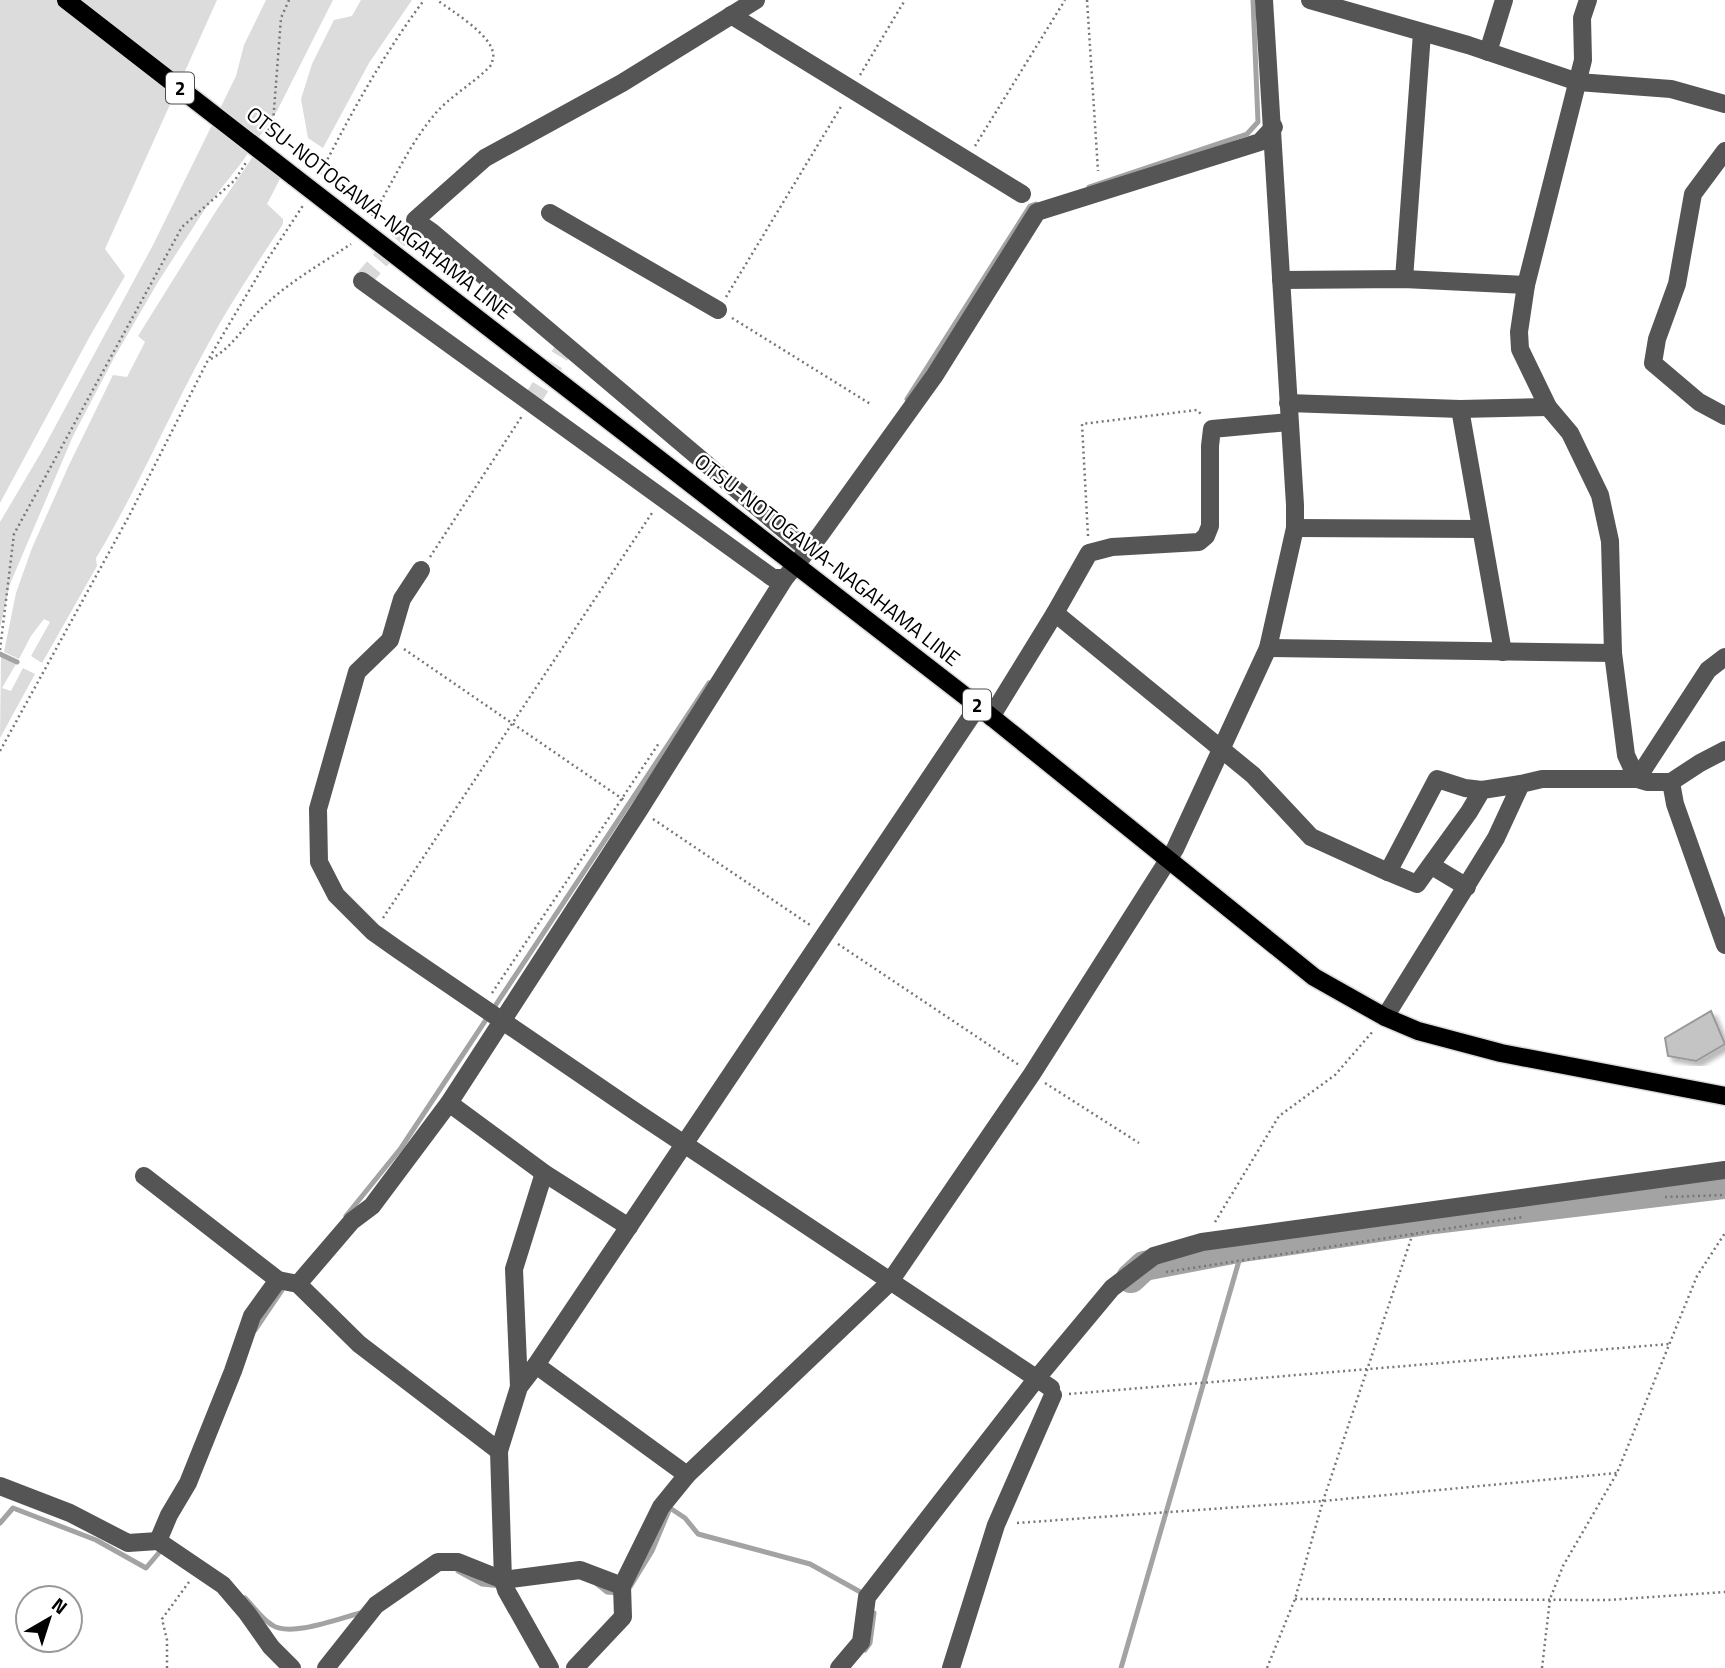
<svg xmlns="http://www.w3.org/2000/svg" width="1725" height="1668" viewBox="0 0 1725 1668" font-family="'Titillium Web',sans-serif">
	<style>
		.green { fill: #dcdcdc }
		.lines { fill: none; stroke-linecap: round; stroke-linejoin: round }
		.stream { stroke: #a3a3a3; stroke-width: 5 }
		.river { stroke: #a3a3a3; stroke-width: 30 }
		.building { fill: #c4c4c4; stroke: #999; stroke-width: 2; filter: url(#shadow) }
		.minor-tunnel { stroke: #d9d9d9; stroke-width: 18; stroke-dasharray: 18 9; stroke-linecap: butt }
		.major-casing { stroke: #dbdbdb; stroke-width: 21 }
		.path { stroke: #777; stroke-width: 2.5; stroke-dasharray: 2 3.5; stroke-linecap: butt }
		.minor { stroke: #555; stroke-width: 18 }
		.major { stroke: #000; stroke-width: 18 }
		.major-bridge-casing { stroke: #dbdbdb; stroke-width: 21; stroke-linecap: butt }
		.major-bridge { stroke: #000; stroke-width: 18 }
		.labels { text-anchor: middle; stroke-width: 5; stroke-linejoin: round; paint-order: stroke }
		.shield { fill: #fff; stroke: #4c4c4c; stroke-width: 2 }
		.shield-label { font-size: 19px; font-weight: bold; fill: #000 }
		.street-label { font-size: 21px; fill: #000; stroke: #fff }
	</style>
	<defs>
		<filter id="shadow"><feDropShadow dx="5" dy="5" stdDeviation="2" flood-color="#0004"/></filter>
	</defs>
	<rect width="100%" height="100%" fill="#fff"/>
	<g class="green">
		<path d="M0 0H217L105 249 125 276 90 336 0 503Z"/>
		<path d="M266 0H333L277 111 242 162 205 209 158 282 115 356 73 436 10 584 0 628V522L42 451 153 245 236 76 244 45Z"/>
		<path d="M361 0H412L369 63 323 148 308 138 301 99 312 64 334 20 352 16Z"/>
		<path d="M254 155 281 177 267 204 283 219V224C256 265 229 305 206 348 168 417 137 490 96 558L97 566 42 663 31 656 50 622 44 619 31 636 19 659 4 652 16 593 32 548 69 465 113 375 127 377 145 342 138 336 216 211Z"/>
		<path d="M1 656 16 664 2 688 11 691 23 668 35 674 0 738Z"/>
	</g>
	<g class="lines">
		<g class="stream">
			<path d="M1089 187 1247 134 1258 122 1253 0"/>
			<path d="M907 399 1030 206 1036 204"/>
			<path d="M0 654 17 662"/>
			<path d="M346 1216 401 1148 709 683"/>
			<path d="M255 1330 282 1290"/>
			<path d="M0 1523 13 1508 96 1540 146 1568 163 1548"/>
			<path d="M458 1571 482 1584 501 1586"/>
			<path d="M597 1584 607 1592 619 1593"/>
			<path d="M630 1587 652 1551 670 1508 685 1518 698 1534 810 1564 864 1594"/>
			<path d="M245 1598C253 1606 262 1619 272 1625 291 1638 342 1617 364 1612"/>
			<path d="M865 1650 870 1643 874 1613"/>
			<path d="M1121 1668 1243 1247"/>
		</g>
		<path class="river" d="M1131 1278 1144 1266 1243 1247 1434 1219 1725 1184"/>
	</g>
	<path class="building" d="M1711 1011 1725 1044 1696 1061 1668 1056 1665 1038Z"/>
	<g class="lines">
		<g class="minor-tunnel">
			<path d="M362 281 415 220"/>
			<path d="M531 402 566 345"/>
		</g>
		<defs>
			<path id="major" d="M293 176 978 706 1314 977 1385 1017 1418 1031 1501 1053 1725 1096"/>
		</defs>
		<use href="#major" class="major-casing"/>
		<g class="path">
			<path d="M1087 0 1098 171"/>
			<path d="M860 75 905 0"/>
			<path d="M265 135 273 123 281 18 289 0"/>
			<path d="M975 146 1065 0"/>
			<path d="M320 174C351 113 383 55 424 0"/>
			<path d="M372 216C394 181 408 146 435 114 451 95 475 83 492 64 492 60 494 57 493 53 490 34 452 11 437 0"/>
			<path d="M726 297 842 105"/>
			<path d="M732 318 872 405"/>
			<path d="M211 359C233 347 244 326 261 309 287 283 321 264 351 244"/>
			<path d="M1088 536 1082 424 1197 410 1202 415"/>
			<path d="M430 557 522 416"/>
			<path d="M404 649 624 800"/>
			<path d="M0 650 14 534 182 227 235 180 247 161"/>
			<path d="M0 751 129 516 208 360 269 257 304 204"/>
			<path d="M653 819 810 925"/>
			<path d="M383 918 652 513"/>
			<path d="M838 944 1019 1065"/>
			<path d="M492 993 659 743"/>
			<path d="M1045 1083 1139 1143"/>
			<path d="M1665 1197 1725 1195"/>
			<path d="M1215 1222 1279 1116 1335 1075 1374 1030"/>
			<path d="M1166 1272 1523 1217"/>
			<path d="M1069 1394 1669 1344"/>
			<path d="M1017 1523 1323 1501 1617 1473"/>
			<path d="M1295 1599 1608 1600 1725 1592"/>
			<path d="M167 1668V1640L162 1619 189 1582"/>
			<path d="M1267 1668 1295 1599 1323 1501 1413 1233"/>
			<path d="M1542 1668 1550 1599 1563 1566 1617 1473 1697 1276 1725 1233"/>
		</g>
		<g class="minor">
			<path d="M756 0 622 83 485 158 415 220 432 232 808 550"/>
			<path d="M1310 0 1468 45 1578 82 1671 89 1725 104"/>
			<path d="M1588 0 1582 18 1583 60 1526 285 1519 332 1520 349 1548 407 1570 433 1600 495 1610 541 1613 653 1626 755 1637 779 1647 782H1671"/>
			<path d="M731 15 1022 194"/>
			<path d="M1488 52 1504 0"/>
			<path d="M1725 151 1693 194 1677 284 1657 339 1653 363 1699 402 1725 416"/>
			<path d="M550 213 718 310"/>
			<path d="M1404 279 1422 33"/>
			<path d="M1281 280 1404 279 1526 285"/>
			<path d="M362 281 773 578H785"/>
			<path d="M1288 403 1460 409 1548 407"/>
			<path d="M1460 409 1503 652"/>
			<path d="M1295 528 1480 529"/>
			<path d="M421 570 402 599 390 640 357 672 318 809 319 862 336 895 373 932 397 949 636 1112 1051 1388"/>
			<path d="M1055 613 1253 775 1311 837 1388 872"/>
			<path d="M1268 648 1613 653"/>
			<path d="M991 717 1055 613 1089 553 1112 547 1199 542 1206 536 1210 526V446L1212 429 1289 422"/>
			<path d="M1725 750 1700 763 1671 782 1675 804 1725 945"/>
			<path d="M1482 790 1465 788 1437 779 1388 872 1417 884 1469 812 1482 790 1521 784"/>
			<path d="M1432 866 1467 887"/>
			<path d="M1385 1017 1496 838 1521 784 1542 779H1637L1708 670 1725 657"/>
			<path d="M449 1103 544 1173 629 1227"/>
			<path d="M144 1176 278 1280"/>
			<path d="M298 1284 352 1221 372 1206 449 1103 639 810 785 578 820 535 935 375 1037 212 1260 142 1274 127"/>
			<path d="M536 1365 687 1475 889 1283 1032 1074 1175 849 1268 648 1295 528V505L1264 0"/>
			<path d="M519 1387 514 1269 544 1173"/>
			<path d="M0 1486 70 1513 128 1543 158 1541 223 1585 247 1613 271 1647 292 1668"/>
			<path d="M158 1541 169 1515 188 1483 233 1371 252 1316 278 1280 298 1284 359 1344 499 1451"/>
			<path d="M326 1668 376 1605 438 1562H458L503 1580 580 1570 622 1586 661 1507 687 1475"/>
			<path d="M550 1668 506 1590 503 1580 499 1451 519 1387 536 1365 978 706"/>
			<path d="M575 1668 623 1617 622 1586"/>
			<path d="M839 1668 861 1642 867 1597 1037 1378 1112 1288 1154 1256 1202 1242 1725 1170"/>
			<path d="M951 1668 996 1525 1053 1395"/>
		</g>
		<use href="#major" class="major"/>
		<defs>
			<path id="major-bridge" d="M66 0 293 176"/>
		</defs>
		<use href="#major-bridge" class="major-bridge-casing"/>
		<use href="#major-bridge" class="major-bridge"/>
	</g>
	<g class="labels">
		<g class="shield">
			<rect x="166" y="72.5" width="28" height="31" rx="5"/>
			<rect x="963" y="689.5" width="28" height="31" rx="5"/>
		</g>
		<g class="shield-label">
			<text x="180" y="95">2</text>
			<text x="977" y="712">2</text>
		</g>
		<g class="street-label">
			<text transform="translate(379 213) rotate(38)" y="7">OTSU-NOTOGAWA-NAGAHAMA LINE</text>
			<text transform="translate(827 560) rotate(38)" y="7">OTSU-NOTOGAWA-NAGAHAMA LINE</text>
		</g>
	</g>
	<g transform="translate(49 1619) rotate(39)"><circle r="33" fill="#ffffff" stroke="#999999" stroke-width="2"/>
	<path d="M0-5L12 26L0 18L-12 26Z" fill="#000000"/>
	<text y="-10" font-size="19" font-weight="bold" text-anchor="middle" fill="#000000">N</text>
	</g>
</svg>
